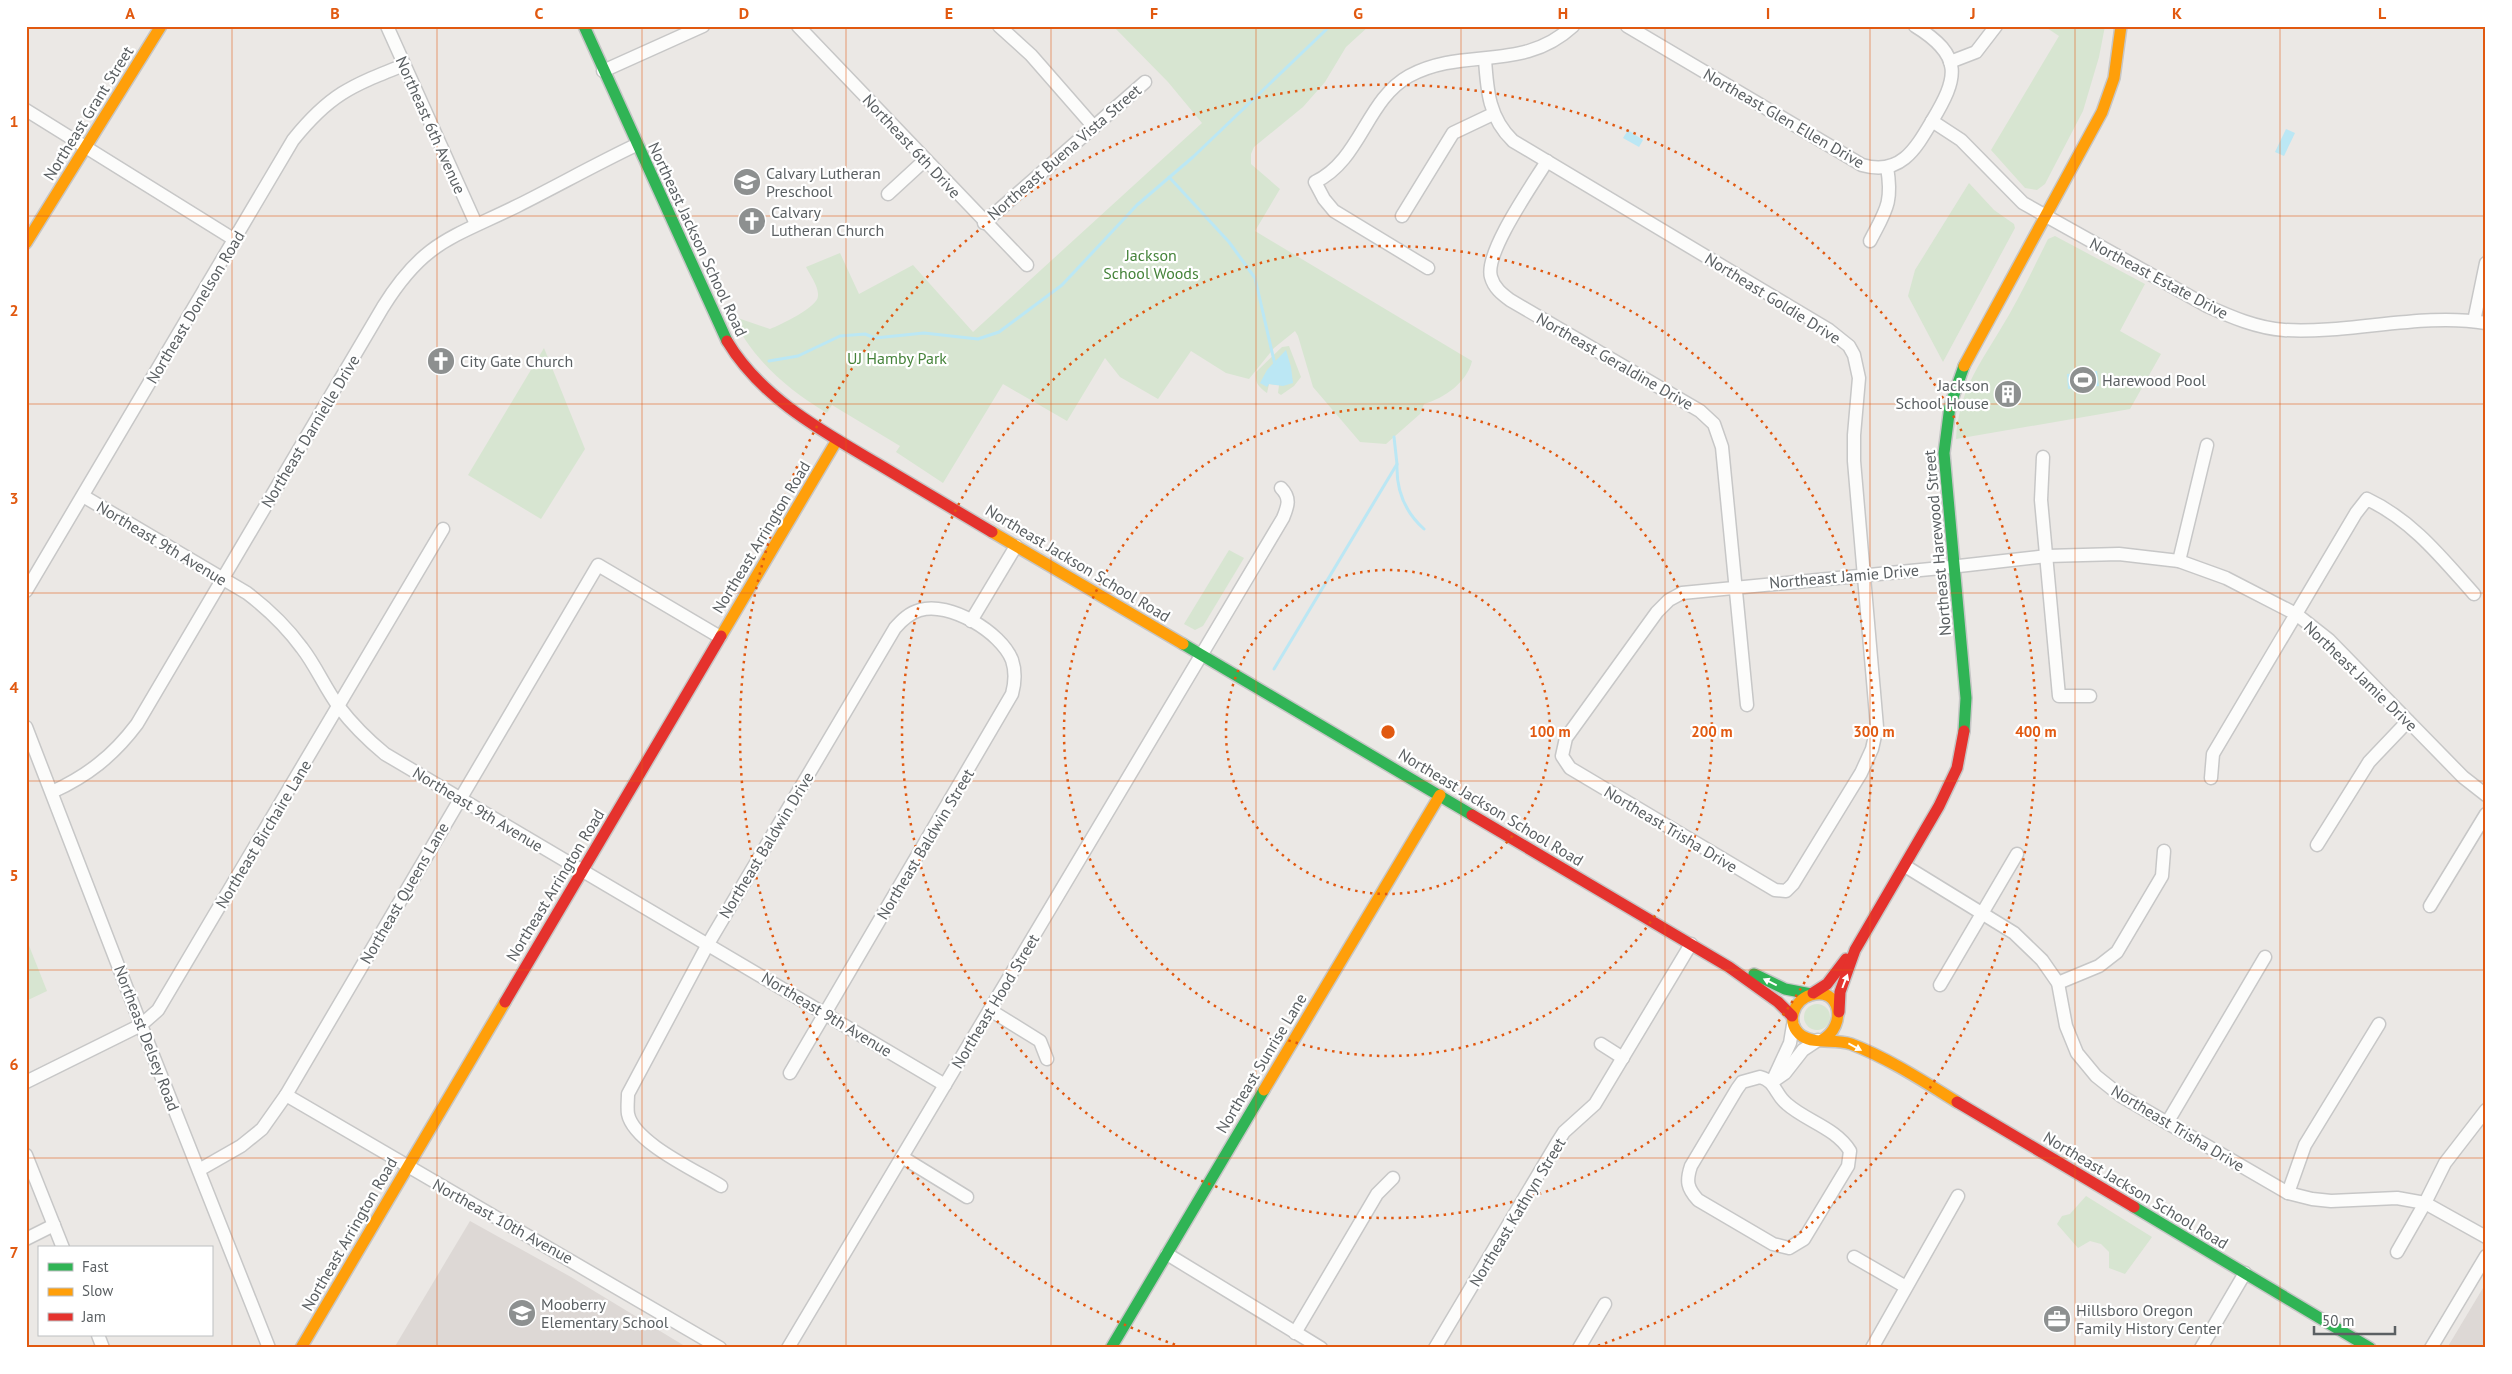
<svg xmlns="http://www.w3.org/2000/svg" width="2512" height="1374" viewBox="0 0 2512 1374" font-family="'PT Sans',sans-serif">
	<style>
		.education { fill: #ddd8d5 }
		.green { fill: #d7e5d1 }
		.water { fill: #bbe7f4 }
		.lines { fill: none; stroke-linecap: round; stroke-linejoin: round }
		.stream { stroke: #bbe7f4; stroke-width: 3 }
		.street-casing { stroke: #c7c7c7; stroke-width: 15 }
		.fast-casing { stroke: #c6c6c6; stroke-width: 14 }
		.slow-casing { stroke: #c6c6c6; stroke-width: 14 }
		.jam-casing { stroke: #c6c6c6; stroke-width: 14 }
		.street { stroke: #fcfcfb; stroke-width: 12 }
		.fast { stroke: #30b455; stroke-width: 11 }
		.slow { stroke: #ff9f0a; stroke-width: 11 }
		.jam { stroke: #e5322d; stroke-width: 11 }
		.oneway { fill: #fff }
		.grid { fill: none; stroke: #e15910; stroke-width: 1; stroke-opacity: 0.55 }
		.ring { fill: none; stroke: #e15910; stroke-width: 2.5; stroke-dasharray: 2.5 5 }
		.labels { text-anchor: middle; stroke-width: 4.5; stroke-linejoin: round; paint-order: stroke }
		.street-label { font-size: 16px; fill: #5b6063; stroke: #fff }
		.poi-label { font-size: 16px; fill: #5b6063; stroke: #fff; text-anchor: start }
		.park-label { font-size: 16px; fill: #45833a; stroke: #fff }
		.centre { fill: #e15910; stroke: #fff; stroke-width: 2.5 }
		.ring-label { font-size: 15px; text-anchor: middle; font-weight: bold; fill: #e15910; stroke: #fff; stroke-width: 4.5; stroke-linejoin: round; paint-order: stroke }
		.neatline { fill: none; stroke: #e15910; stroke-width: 2 }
		.grid-label { font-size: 16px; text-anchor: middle; font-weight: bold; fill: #e15910 }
	</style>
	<rect width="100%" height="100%" fill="#ebe8e5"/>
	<g class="education">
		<path d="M470 1221 571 1277 688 1348H394Z"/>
		<path d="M2486 1283V1348H2447Z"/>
	</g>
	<g class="green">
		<path d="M1113 26H1369L1346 47 1325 82 1303 107 1254 147 1251 154V164L1280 189 1255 231 1472 361C1467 382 1445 398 1424 404L1420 414 1386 444 1360 442 1313 387 1298 336 1295 331 1274 348 1249 379 1226 373 1191 351 1158 399 1120 377 1105 358 1067 421 1003 384 943 483 896 452 900 446 832 405 827 413C787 389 752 359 732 316L770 329C780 325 818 307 818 296 819 287 810 275 806 267L840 253 859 294 913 265 973 332 1202 123 1168 82Z"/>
		<path d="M2044 26H2105L2099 57 2083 111 2045 184 2037 190 2025 188 1991 150 2059 36Z"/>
		<path d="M1969 183 1994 210 2014 224 2015 228 1943 362 1908 296 1915 270Z"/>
		<path d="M2055 236 2145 284 2120 331 2161 354 2130 409 1956 439C1959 392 1977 368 2000 330 2018 301 2033 269 2048 239Z"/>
		<path d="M1289 346 1301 377 1294 386 1281 395 1278 393 1279 385 1269 384 1267 393C1258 386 1255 383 1256 372L1282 347Z"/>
		<path d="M544 348 585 449 541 519 468 475Z"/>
		<path d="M1229 550 1244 558 1203 626 1195 630 1184 624Z"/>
		<path d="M26 938 47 991 26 1001Z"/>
		<circle cx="1817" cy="1017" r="13"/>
		<path d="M2086 1196 2152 1237 2125 1274 2109 1268V1252L2101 1244 2090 1241 2078 1248 2057 1224 2062 1216 2070 1214Z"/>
	</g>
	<g class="water">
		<path d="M2286 129 2295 133 2284 156 2275 152Z"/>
		<path d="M1628 130 1643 140 1639 147 1623 138Z"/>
		<path d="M1286 350 1291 367 1293 383 1283 386 1269 384 1267 387 1260 383 1267 370Z"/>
		<path d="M2097 371 2099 386 2068 389 2067 374Z"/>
	</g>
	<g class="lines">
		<g class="stream">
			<path d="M1169 177 1229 242 1255 278 1275 365"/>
			<path d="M769 361 798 356 840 336 865 334 875 338 924 333 978 339 999 332 1062 285 1137 205 1193 157 1330 26"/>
			<path d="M1397 464C1396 490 1405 512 1424 529"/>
			<path d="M1274 669 1397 464 1394 437"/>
		</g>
		<defs>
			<g id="street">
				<path d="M387 26 476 224"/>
				<path d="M798 26 1027 265"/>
				<path d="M999 26 1031 55 1094 127"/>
				<path d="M1627 26 1862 165C1900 176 1915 150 1932 121"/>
				<path d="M1915 26C1964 56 1958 78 1932 121L1961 140 2023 203 2207 306C2231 317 2257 328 2284 330 2349 334 2423 312 2486 323"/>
				<path d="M1485 59C1487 91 1489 118 1513 141L1829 330 1849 346 1854 355 1859 378 1854 435V461L1877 727 1872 749 1861 773 1793 884 1786 891 1775 890 1570 768 1562 756 1566 738 1657 612 1669 600 1682 593 1941 568 1950 567 2047 556 2119 554 2179 561 2226 578 2296 614 2329 640 2463 777 2486 795"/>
				<path d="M1950 62 1976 52 1996 26"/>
				<path d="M603 71 703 26"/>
				<path d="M26 110 235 240"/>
				<path d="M1547 161C1533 184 1484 253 1491 277 1494 288 1502 294 1510 300L1700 411 1714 424 1722 447 1747 705"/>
				<path d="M888 194 925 160"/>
				<path d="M1402 216 1453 133 1493 114"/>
				<path d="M984 223 1145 82"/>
				<path d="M1870 241C1886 210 1893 203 1887 167"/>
				<path d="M1428 268 1334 211 1324 199 1315 182C1361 160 1366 100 1409 76 1465 46 1522 73 1573 26"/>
				<path d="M2474 321 2486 263"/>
				<path d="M2043 457 2041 500 2059 696H2090"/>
				<path d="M83 496 247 593C268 609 286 626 302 648 316 666 325 688 339 707 352 724 368 740 385 754L945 1085"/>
				<path d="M2179 561 2207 445"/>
				<path d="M26 591 293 140C330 94 351 86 404 65"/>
				<path d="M971 621 1016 546"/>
				<path d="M26 727 141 1025 269 1348"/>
				<path d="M2211 778 2213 754 2356 513 2367 499C2412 520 2442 558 2474 594"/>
				<path d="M52 792C87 776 113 756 137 724L383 307C424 241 452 238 517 206 557 186 596 164 636 145"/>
				<path d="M2317 845 2369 762 2408 721"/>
				<path d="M1905 866 2014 933 2042 960 2058 983 2066 1026 2077 1053 2096 1076 2121 1096 2288 1193 2312 1199 2331 1201 2397 1198 2425 1203 2486 1237"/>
				<path d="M2430 906 2486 814"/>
				<path d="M2058 983 2099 966 2117 952 2162 876 2164 851"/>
				<path d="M1940 985 2017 854"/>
				<path d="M990 1010 1040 1041 1047 1059"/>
				<path d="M1601 1044 1623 1058"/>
				<path d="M1760 1077C1776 1081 1775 1095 1787 1104 1806 1121 1836 1128 1850 1151L1848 1166 1804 1239 1789 1248 1773 1244 1698 1200C1687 1188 1686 1181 1691 1166L1737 1089 1742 1082Z"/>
				<path d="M26 1082 141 1025 158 1010 443 529"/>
				<path d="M1772 1082 1785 1073 1803 1050 1818 1040"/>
				<path d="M1772 1082 1790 1043 1793 1025"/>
				<path d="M286 1095 720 1348"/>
				<path d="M2167 1123 2265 957"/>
				<path d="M26 1155 63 1248"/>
				<path d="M902 1157 967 1197"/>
				<path d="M199 1170 241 1146 262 1129 286 1095 598 565 720 637"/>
				<path d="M721 1186C697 1171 634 1143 628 1114 627 1108 628 1100 628 1094L708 944 895 628C902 620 909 613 920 610 949 601 1001 632 1012 660 1016 672 1015 683 1012 694L790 1073"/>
				<path d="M2288 1193 2305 1145 2379 1024"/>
				<path d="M26 1239 54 1225"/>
				<path d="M2397 1252 2425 1203 2445 1163 2486 1110"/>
				<path d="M1167 1254 1321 1348"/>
				<path d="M1854 1257 1906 1287"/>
				<path d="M1295 1333 1377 1194 1393 1178"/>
				<path d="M98 1335 103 1348"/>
				<path d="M788 1348 1283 518C1288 506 1291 498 1281 488"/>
				<path d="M1435 1348 1557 1143 1564 1132 1595 1104 1691 944"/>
				<path d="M1579 1348 1605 1304"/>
				<path d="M1872 1348 1958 1196"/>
				<path d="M2201 1348 2245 1273"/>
				<path d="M2431 1348 2486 1256"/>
			</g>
			<g id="fast">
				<path d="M584 26 727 341"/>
				<path d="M1183 644 1472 815"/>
				<path d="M1964 731 1966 698 1944 453 1950 406 1964 366"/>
				<path d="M1754 974 1785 989 1811 994"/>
				<path d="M2134 1207 2370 1348"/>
				<path d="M1111 1348 1264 1090"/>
			</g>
			<g id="slow">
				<path d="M26 243 161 26"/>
				<path d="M1964 366 2102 112 2114 78 2121 26"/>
				<path d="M992 532 1183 644"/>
				<path d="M721 636 837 440"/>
				<path d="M1822 1040C1848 1025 1840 986 1811 995 1793 1000 1785 1024 1802 1036 1816 1045 1835 1038 1851 1044 1888 1058 1923 1081 1957 1102"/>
				<path d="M1264 1090 1440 795"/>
				<path d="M301 1348 505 1002"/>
			</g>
			<g id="jam">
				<path d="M727 341C761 398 822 431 878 464 916 487 954 509 992 532"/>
				<path d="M1472 815 1729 967 1778 1002 1792 1016"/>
				<path d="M1813 993 1827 984 1846 959"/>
				<path d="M505 1002 721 636"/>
				<path d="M1839 1012 1840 992 1855 950 1939 806 1957 768 1964 731"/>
				<path d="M1957 1102 2134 1207"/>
			</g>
		</defs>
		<use href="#street" class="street-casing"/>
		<use href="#fast" class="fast-casing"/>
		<use href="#slow" class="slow-casing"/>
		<use href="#jam" class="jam-casing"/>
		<use href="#street" class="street"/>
		<use href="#fast" class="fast"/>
		<use href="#slow" class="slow"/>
		<use href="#jam" class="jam"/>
	</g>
	<defs><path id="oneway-solid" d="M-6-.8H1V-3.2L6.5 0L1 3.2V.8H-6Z" transform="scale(1.25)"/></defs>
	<g class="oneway">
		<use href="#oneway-solid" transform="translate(1845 981) rotate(-69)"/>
		<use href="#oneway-solid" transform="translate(1770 982) rotate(-154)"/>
		<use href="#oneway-solid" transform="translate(1855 1047) rotate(28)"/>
	</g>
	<path class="grid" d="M232 26V1348M437 26V1348M642 26V1348M846 26V1348M1051 26V1348M1256 26V1348M1461 26V1348M1665 26V1348M1870 26V1348M2075 26V1348M2280 26V1348M26 216H2486M26 404H2486M26 593H2486M26 781H2486M26 970H2486M26 1158H2486"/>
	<g class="ring">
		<circle cx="1388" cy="732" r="162"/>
		<circle cx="1388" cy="732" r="324"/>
		<circle cx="1388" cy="732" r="486"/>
		<path d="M1182 1347A648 648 0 1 1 1594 1347"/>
	</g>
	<defs>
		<symbol id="school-disc" viewBox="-11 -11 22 22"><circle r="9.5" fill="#8d9090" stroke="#fff"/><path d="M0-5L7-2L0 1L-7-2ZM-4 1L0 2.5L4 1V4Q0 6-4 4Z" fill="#fff"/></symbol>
		<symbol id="church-disc" viewBox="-11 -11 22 22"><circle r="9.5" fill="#8d9090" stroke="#fff"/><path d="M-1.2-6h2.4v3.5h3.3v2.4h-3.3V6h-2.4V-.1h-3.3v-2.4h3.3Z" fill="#fff"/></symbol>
		<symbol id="stadium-disc" viewBox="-11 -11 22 22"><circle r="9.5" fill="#8d9090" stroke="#fff"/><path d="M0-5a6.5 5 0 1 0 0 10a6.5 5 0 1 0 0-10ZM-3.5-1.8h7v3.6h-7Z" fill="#fff"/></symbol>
		<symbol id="building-disc" viewBox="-11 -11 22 22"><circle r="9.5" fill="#8d9090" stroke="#fff"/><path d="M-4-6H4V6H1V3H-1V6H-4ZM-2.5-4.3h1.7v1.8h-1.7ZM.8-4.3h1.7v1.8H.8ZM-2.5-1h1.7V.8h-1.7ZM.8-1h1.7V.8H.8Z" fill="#fff"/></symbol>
		<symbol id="office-disc" viewBox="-11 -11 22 22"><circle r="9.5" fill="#8d9090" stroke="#fff"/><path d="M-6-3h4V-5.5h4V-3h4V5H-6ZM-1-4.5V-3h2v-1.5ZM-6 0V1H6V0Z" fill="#fff"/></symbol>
	</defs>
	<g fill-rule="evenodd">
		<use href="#school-disc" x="731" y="166" width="32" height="32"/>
		<use href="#church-disc" x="736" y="205" width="32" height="32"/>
		<use href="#church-disc" x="425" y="345" width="32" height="32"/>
		<use href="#stadium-disc" x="2067" y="364" width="32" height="32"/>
		<use href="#building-disc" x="1992" y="378" width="32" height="32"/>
		<use href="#school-disc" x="506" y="1297" width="32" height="32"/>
		<use href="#office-disc" x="2041" y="1303" width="32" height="32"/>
	</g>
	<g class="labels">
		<g class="street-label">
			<text transform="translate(88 113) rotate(-58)" y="6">Northeast Grant Street</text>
			<text transform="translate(1784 118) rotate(30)" y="6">Northeast Glen Ellen Drive</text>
			<text transform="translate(431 125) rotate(66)" y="6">Northeast 6th Avenue</text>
			<text transform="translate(912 146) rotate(47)" y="6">Northeast 6th Drive</text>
			<text transform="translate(1064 152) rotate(-41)" y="6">Northeast Buena Vista Street</text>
			<text transform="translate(698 239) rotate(65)" y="6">Northeast Jackson School Road</text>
			<text transform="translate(2159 278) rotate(28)" y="6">Northeast Estate Drive</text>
			<text transform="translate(1773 298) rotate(32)" y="6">Northeast Goldie Drive</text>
			<text transform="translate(195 307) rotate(-59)" y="6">Northeast Donelson Road</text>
			<text transform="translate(1615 361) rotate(30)" y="6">Northeast Geraldine Drive</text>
			<text transform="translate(310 431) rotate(-59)" y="6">Northeast Darnielle Drive</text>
			<text transform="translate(761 537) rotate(-59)" y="6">Northeast Arrington Road</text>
			<text transform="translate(162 543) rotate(31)" y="6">Northeast 9th Avenue</text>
			<text transform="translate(1937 543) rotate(-95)" y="6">Northeast Harewood Street</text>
			<text transform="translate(1078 563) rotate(31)" y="6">Northeast Jackson School Road</text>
			<text transform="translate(1844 576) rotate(-5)" y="6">Northeast Jamie Drive</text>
			<text transform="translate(2361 676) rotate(44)" y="6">Northeast Jamie Drive</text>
			<text transform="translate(1491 807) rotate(31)" y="6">Northeast Jackson School Road</text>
			<text transform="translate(478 809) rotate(31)" y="6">Northeast 9th Avenue</text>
			<text transform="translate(1671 829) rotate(31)" y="6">Northeast Trisha Drive</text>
			<text transform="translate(263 834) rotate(-59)" y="6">Northeast Birchaire Lane</text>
			<text transform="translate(925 844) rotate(-59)" y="6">Northeast Baldwin Street</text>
			<text transform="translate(766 845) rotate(-59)" y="6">Northeast Baldwin Drive</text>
			<text transform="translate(555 885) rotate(-59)" y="6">Northeast Arrington Road</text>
			<text transform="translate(404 893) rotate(-60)" y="6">Northeast Queens Lane</text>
			<text transform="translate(995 1001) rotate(-59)" y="6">Northeast Hood Street</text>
			<text transform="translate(827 1014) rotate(31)" y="6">Northeast 9th Avenue</text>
			<text transform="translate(147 1038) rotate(69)" y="6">Northeast Delsey Road</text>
			<text transform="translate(1261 1063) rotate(-59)" y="6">Northeast Sunrise Lane</text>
			<text transform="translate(2178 1128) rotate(31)" y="6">Northeast Trisha Drive</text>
			<text transform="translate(2136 1190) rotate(31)" y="6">Northeast Jackson School Road</text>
			<text transform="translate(1517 1212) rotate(-59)" y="6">Northeast Kathryn Street</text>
			<text transform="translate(503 1221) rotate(29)" y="6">Northeast 10th Avenue</text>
			<text transform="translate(349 1234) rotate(-60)" y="6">Northeast Arrington Road</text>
		</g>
		<g class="poi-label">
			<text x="766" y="179">Calvary Lutheran<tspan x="766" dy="18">Preschool</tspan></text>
			<text x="771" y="218">Calvary<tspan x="771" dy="18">Lutheran Church</tspan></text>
			<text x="460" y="367">City Gate Church</text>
			<text x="2102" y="386">Harewood Pool</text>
			<text x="1989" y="391" text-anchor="end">Jackson<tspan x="1989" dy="18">School House</tspan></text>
			<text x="541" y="1310">Mooberry<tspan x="541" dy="18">Elementary School</tspan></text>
			<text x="2076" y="1316">Hillsboro Oregon<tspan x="2076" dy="18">Family History Center</tspan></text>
		</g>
		<g class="park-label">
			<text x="1151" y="261">Jackson<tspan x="1151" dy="18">School Woods</tspan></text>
			<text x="897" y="364">UJ Hamby Park</text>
		</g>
	</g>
	<circle cx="1388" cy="732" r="8" class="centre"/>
	<g class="ring-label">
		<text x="1550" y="737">100 m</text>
		<text x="1712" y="737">200 m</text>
		<text x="1874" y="737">300 m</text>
		<text x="2036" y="737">400 m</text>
	</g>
	<rect width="2512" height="1374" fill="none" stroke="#ffffff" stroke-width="55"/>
	<rect x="38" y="1246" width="175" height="90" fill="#ffffff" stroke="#bdbfc1"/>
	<rect x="48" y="1263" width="25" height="8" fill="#30b455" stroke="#bdbfc1"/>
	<text x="82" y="1272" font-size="15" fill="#5b6063">Fast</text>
	<rect x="48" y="1288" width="25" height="8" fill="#ff9f0a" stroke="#bdbfc1"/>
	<text x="82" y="1296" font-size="15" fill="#5b6063">Slow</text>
	<rect x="48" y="1313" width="25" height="8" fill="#e5322d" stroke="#bdbfc1"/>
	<text x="82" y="1322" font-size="15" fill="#5b6063">Jam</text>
	<path d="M2314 1326v8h81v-8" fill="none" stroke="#5b6063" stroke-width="2.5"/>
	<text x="2322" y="1326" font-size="15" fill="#5b6063" stroke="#ffffff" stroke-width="4" paint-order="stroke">50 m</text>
	<rect x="28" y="28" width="2456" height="1318" class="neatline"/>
	<g class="grid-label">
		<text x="130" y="19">A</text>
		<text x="335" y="19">B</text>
		<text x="539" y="19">C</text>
		<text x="744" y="19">D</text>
		<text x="949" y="19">E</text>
		<text x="1154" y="19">F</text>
		<text x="1358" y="19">G</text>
		<text x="1563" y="19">H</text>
		<text x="1768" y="19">I</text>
		<text x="1973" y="19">J</text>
		<text x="2177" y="19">K</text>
		<text x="2382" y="19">L</text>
		<text x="14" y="127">1</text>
		<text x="14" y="316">2</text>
		<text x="14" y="504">3</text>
		<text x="14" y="693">4</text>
		<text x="14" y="881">5</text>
		<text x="14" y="1070">6</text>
		<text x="14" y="1258">7</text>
	</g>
</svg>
